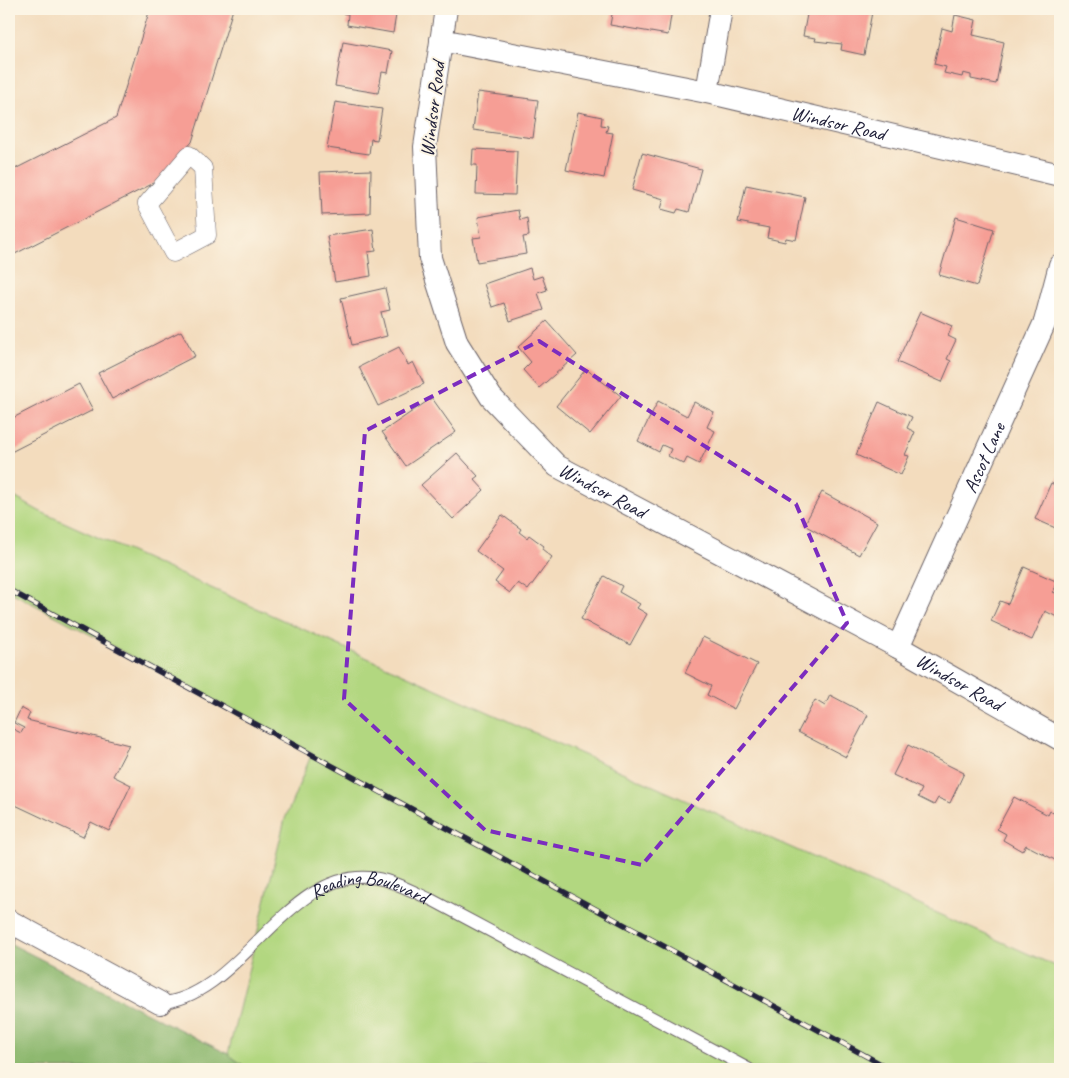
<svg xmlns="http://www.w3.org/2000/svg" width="1069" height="1078" viewBox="0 0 1069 1078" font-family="Caveat,sans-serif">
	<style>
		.green { fill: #b2d780; stroke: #6a7c5e }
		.forest { fill: #8db86e; stroke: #586d54 }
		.building { fill: #f69e95 }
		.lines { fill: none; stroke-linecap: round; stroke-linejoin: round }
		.service-casing { stroke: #6b6368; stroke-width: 13 }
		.pedestrian-casing { stroke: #6b6368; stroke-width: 19 }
		.minor-casing { stroke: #6b6368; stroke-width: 24 }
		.service { stroke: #fff; stroke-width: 11 }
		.pedestrian { stroke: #fff; stroke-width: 18 }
		.minor { stroke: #fff; stroke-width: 22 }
		.rail-casing { stroke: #22223b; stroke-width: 5.5 }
		.rail { stroke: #fcf5e5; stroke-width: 4; stroke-dasharray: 11; stroke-linecap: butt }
		.marked { fill: none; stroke: #7b2cbf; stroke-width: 4; stroke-dasharray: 10 6; stroke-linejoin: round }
		.labels { text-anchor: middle; stroke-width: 4; stroke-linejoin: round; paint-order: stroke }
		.street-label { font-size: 20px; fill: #22223b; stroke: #fcf5e5 }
	</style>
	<rect width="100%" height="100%" fill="#fcf5e5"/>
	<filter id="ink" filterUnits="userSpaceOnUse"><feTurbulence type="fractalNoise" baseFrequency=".02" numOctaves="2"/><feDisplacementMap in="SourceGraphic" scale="10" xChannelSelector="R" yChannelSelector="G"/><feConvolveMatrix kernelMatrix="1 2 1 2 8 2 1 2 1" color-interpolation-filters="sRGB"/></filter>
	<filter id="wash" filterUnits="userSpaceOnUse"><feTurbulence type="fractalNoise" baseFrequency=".0096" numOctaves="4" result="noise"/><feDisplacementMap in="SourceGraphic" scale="20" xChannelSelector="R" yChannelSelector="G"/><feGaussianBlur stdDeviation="1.12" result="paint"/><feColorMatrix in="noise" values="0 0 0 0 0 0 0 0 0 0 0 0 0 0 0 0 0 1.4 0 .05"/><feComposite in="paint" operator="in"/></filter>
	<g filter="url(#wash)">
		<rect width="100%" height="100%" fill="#f3dcbd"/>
		<path class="green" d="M9 494 39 511 1060 968V1069H248L228 1054 285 819 312 753 9 591Z"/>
		<path class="forest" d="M9 943 228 1054 248 1069H9Z"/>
		<g id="blocks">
			<g class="building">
				<path d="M150 9H233L192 142 156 182 9 257V172L116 118Z"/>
				<path d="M339 9H397L393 33 347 25 348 14 339 13Z"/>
				<path d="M613 9H672L668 35 610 25Z"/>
				<path d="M808 9H856L872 12 864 55 841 50 842 44 815 41 816 38 803 36Z"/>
				<path d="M955 15 976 20 973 35 1004 42 996 84 971 79V75L963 73 962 77 944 73 946 67 934 64 942 28 952 31Z"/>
				<path d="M343 42 392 51 388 73 382 72 378 93 335 86Z"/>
				<path d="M478 92 538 100 533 138 473 130Z"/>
				<path d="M335 102 382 109 377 140 371 139 369 154 327 148Z"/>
				<path d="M578 112 602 117 601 125 608 126 606 132 613 133 604 178 566 170Z"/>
				<path d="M473 149 517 151 515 195 476 194 477 165H472Z"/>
				<path d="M642 153 701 169 689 212 678 209 676 213 661 209 664 199 632 190Z"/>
				<path d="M371 170 370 213 322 215 320 172Z"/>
				<path d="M746 185 805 197 796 240 786 238 785 242 767 238 769 228 738 222Z"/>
				<path d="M518 210 520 220 527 218 529 236 523 237 526 254 477 262 473 238 481 237 478 217Z"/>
				<path d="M956 217 994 229 977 286 939 275Z"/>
				<path d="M373 229 376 251 368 252 371 276 335 282 327 236Z"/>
				<path d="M530 268 533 279 542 276 547 290 538 293 544 310 510 321 504 303 492 307 484 284Z"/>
				<path d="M385 288 390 310 381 312 387 336 352 345 341 298Z"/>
				<path d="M920 312 952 326 948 336 956 340 947 359 951 361 942 382 897 362Z"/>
				<path d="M547 321 577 355 539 388 523 370 531 362 518 347Z"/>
				<path d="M181 331 195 356 112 399 98 373Z"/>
				<path d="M399 347 408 365 413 362 424 384 378 406 359 367Z"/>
				<path d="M586 369 621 396 590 434 556 406Z"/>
				<path d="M79 384 93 410 9 453V420Z"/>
				<path d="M432 398 456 432 406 466 382 432Z"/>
				<path d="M658 401 687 416 694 402 714 412 707 427 715 431 699 464 687 458 684 464 668 456 671 449 662 445 659 452 638 441Z"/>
				<path d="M879 402 912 417 907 428 915 432 905 455 909 456 901 475 856 455Z"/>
				<path d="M457 453 478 476 474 479 484 490 453 519 421 485Z"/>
				<path d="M1060 474V530L1035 519 1051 483 1055 485Z"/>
				<path d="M822 492 877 522 859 555 804 525Z"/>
				<path d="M502 515 521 529 519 532 527 538 529 535 544 546 542 549 552 557 528 590 518 583 510 593 495 582 503 571 476 551Z"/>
				<path d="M1024 567 1058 582 1053 592 1060 595 1059 618 1045 611 1032 640 991 621 1000 601 1008 604Z"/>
				<path d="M604 576 622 586 619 592 640 604 637 608 647 614 630 645 581 619Z"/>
				<path d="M703 637 757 664 734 709 707 695 711 686 685 673Z"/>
				<path d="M830 695 868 715 846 757 798 732 815 700 825 706Z"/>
				<path d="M21 708 30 713 27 720 129 745 113 776 131 785 109 831 91 822 83 837 9 802 12 796 9 794V727L21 733 24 728 14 723Z"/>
				<path d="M908 745 964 773 950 803 938 798 934 805 918 797 922 789 893 775Z"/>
				<path d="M1014 797 1048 815 1050 811 1060 817V850L1055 860 1026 845 1022 851 1003 840 1006 834 997 829Z"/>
			</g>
		</g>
	</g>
	<g filter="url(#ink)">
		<use href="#blocks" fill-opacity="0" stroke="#6b6368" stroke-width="1"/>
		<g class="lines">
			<defs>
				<g id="service">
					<path d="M9 944 13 923"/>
					<path id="s1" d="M160 1003C242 997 287 865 375 878 394 881 414 892 432 900L749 1069"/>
				</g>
				<path id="pedestrian" d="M189 155 203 168 207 235 173 253 147 204Z"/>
				<g id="minor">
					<path id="s2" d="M446 9 425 147 430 258 457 343 491 397 557 466 898 647 1060 739"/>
					<path id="s3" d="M441 40 707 92 1060 175"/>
					<path d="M707 92 721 9"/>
					<path id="s4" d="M898 647 1045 322 1060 265"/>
					<path d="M9 921 160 1003"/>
				</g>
			</defs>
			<use href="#service" class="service-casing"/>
			<use href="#pedestrian" class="pedestrian-casing"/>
			<use href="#minor" class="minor-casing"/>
			<use href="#service" class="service"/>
			<use href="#pedestrian" class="pedestrian"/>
			<use href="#minor" class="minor"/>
			<defs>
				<path id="rail" d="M9 590 890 1069"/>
			</defs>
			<use href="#rail" class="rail-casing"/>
			<use href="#rail" class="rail"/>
		</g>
	</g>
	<path class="marked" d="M539 341 796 504 847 623 642 865 485 830 344 699 365 431Z"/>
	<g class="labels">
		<g class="street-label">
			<text transform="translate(432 109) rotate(-83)" y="7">Windsor Road</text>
			<text dy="7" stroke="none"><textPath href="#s3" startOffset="406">Windsor Road</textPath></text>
			<text dy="7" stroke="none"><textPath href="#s4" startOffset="208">Ascot Lane</textPath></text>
			<text dy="7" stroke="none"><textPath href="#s2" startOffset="551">Windsor Road</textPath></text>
			<text dy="7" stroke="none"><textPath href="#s2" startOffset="956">Windsor Road</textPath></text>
			<text dy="7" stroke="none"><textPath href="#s1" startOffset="251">Reading Boulevard</textPath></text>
		</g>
	</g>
	<rect width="1069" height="1078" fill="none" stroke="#fcf5e5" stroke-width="30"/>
</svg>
